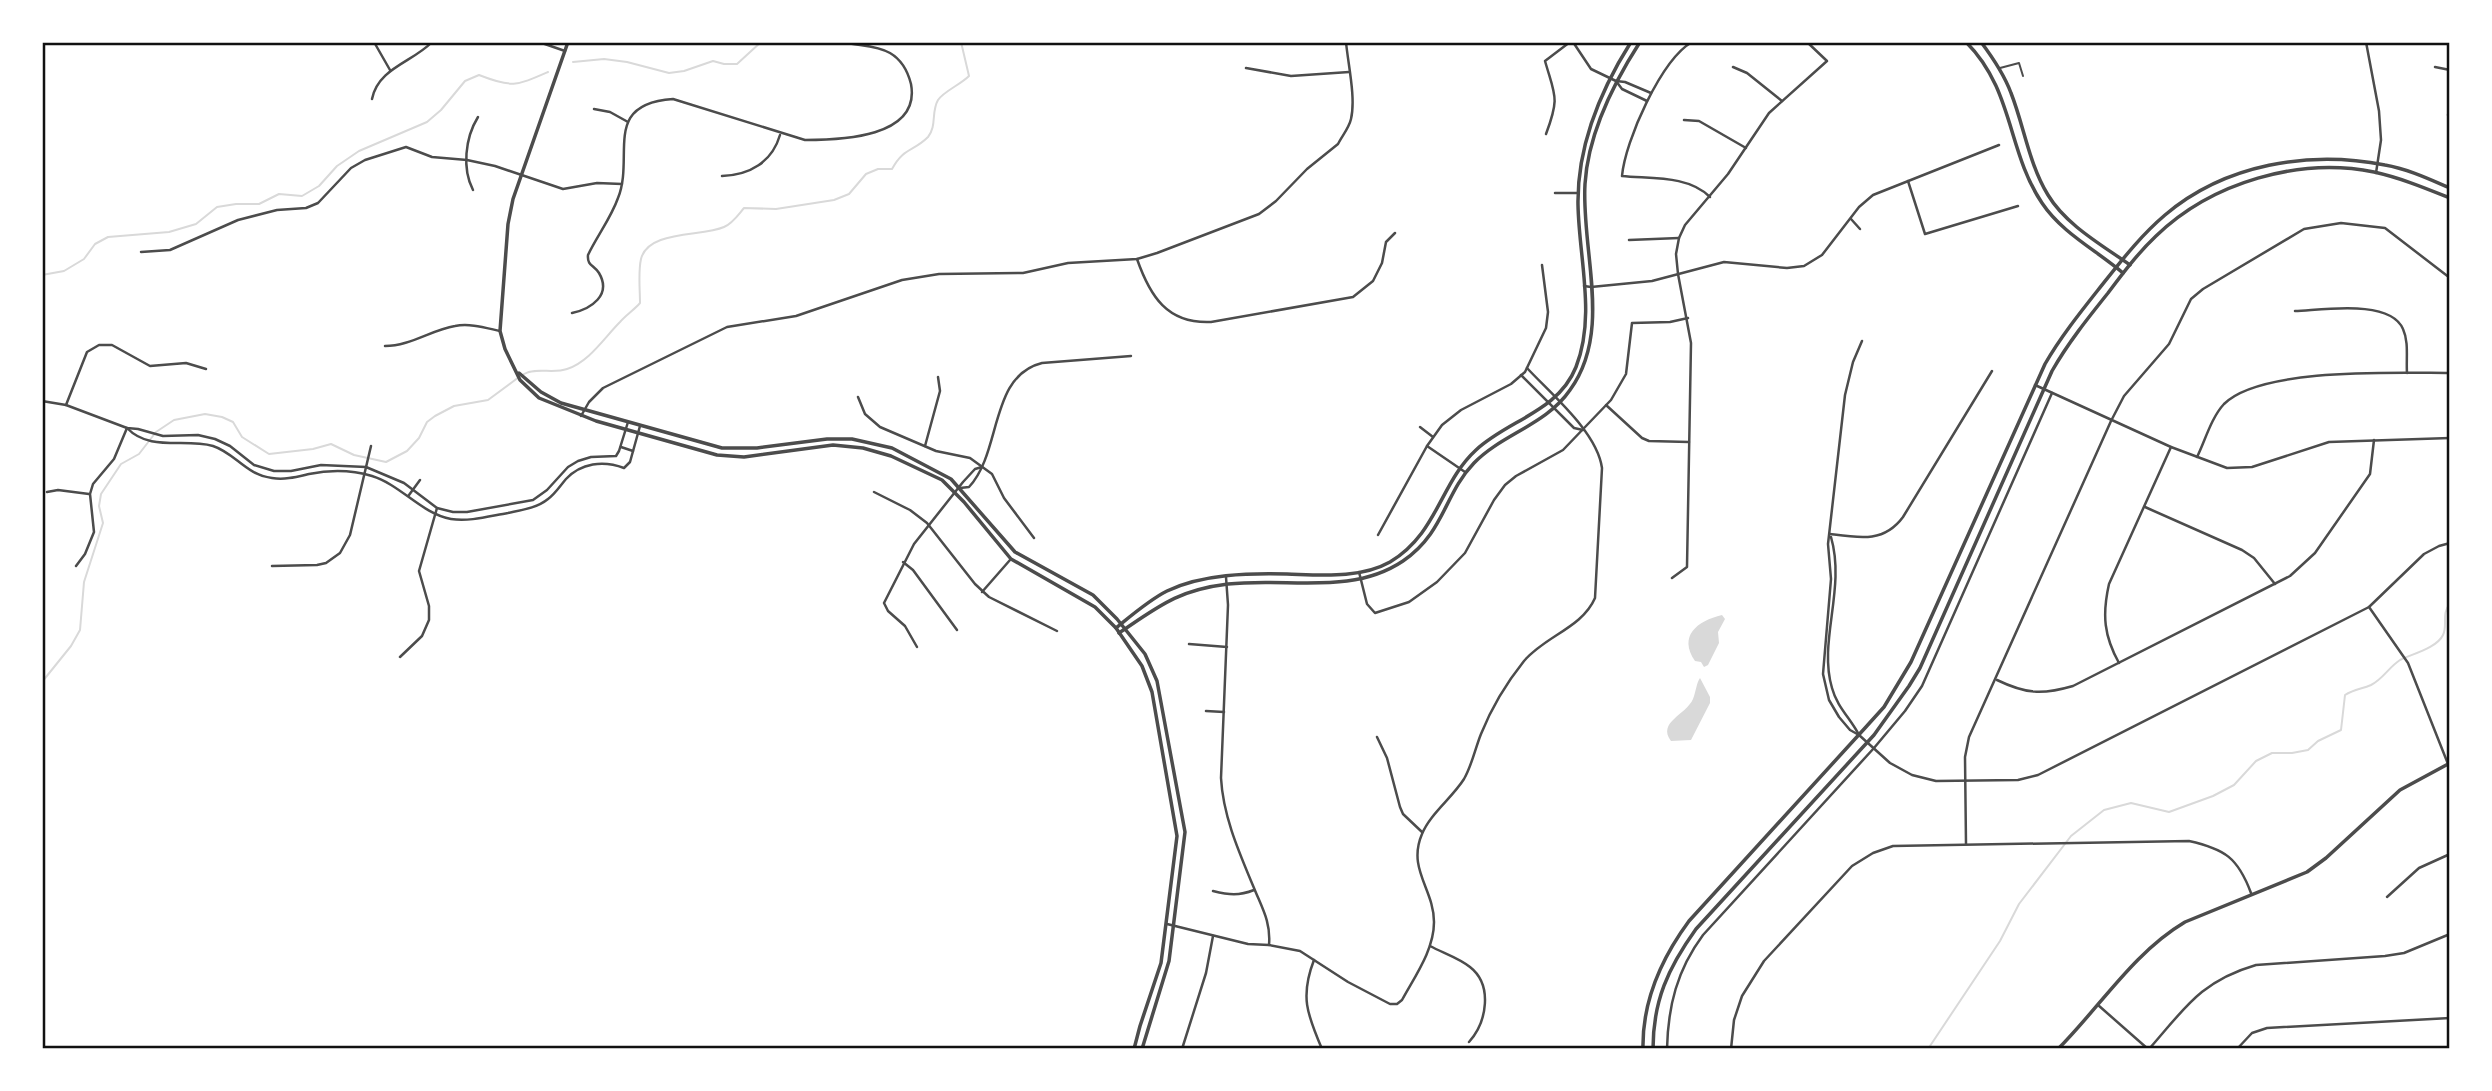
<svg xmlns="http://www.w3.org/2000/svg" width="2492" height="1091" viewBox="0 0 2492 1091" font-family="'Archivo Narrow',sans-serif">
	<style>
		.water { fill: #d9d9d9 }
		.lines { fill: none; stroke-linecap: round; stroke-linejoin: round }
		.stream { stroke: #d9d9d9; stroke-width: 2 }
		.service { stroke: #4c4c4c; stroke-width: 2 }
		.minor { stroke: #4c4c4c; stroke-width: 2.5 }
		.tertiary { stroke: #4c4c4c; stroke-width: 3.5 }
		.neatline { fill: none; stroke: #111; stroke-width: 2.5 }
	</style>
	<rect width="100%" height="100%" fill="#fff"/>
	<g class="water">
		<path d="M1722 615 1725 619 1718 632 1719 643 1708 665 1704 667 1701 662 1695 661C1678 636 1697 621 1722 615Z"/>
		<path d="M1700 678 1710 697V703L1691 740 1671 741C1657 722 1686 715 1693 699 1696 692 1696 684 1700 678Z"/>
	</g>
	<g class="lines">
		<g class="stream">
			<path d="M573 62 604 59 627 62 669 73 684 71 713 61 724 64H737L761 42"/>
			<path d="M42 275 64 271 84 259 95 244 108 237 169 232 196 224 217 207 236 204H259L279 194 302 196 319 186 337 166 359 151 427 122 441 110 465 81 479 75C512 88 516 86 548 72"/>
			<path d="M524 374C536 367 553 374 567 369 589 362 604 338 620 322 626 315 634 310 640 303 640 289 638 272 641 259 648 230 702 237 724 227 733 223 738 215 744 208L776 209 834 200 849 194 866 174 878 169H892C904 147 913 152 928 137 937 126 931 112 938 100 944 91 960 85 969 76L961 42"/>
			<path d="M42 682 71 646 80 630 84 582 103 523 99 506 101 494 121 464 139 454 156 432 174 420 205 414 222 417 233 422 242 437 269 454 313 449 331 444 354 455 386 462 407 451 419 438 427 422 435 416 454 406 488 400 519 377"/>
			<path d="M1928 1049 2000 941 2019 904 2071 836 2104 810 2131 803 2169 812 2213 796 2234 785 2256 761 2272 753H2292L2308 750 2318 741 2341 730 2345 695C2354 689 2362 689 2371 685 2383 679 2389 667 2400 660 2412 654 2437 648 2443 635 2448 625 2441 613 2450 604"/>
		</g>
		<path class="service" d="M2000 68 2019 63 2023 76"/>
		<g class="minor">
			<path d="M374 42 390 70"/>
			<path d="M539 42 565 51"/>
			<path d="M1573 42 1591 69 1616 81 1622 89 1647 101"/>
			<path d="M1692 42C1661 60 1625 141 1622 176 1651 179 1688 175 1710 197"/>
			<path d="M2366 42 2379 111 2381 140 2376 173"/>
			<path d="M1733 67 1747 73 1782 101"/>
			<path d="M2435 67 2450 70"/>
			<path d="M1246 68 1291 76 1349 72"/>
			<path d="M1616 81 1625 82 1651 93"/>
			<path d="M372 99C378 68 413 62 432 42"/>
			<path d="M2450 105 2448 115 2450 116"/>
			<path d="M594 109 610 112 628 122"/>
			<path d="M1684 120 1699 121 1746 148"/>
			<path d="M1546 134C1560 97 1555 96 1545 61L1570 42"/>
			<path d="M722 176C750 175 772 162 780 135"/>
			<path d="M1908 181 1925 234 2018 206"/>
			<path d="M473 190C462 169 465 138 478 117"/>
			<path d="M1555 193H1578"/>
			<path d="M1851 219 1860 229"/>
			<path d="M1629 240 1679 238"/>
			<path d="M141 252 170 250 238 220 277 210 306 208 318 203 351 168 365 160 406 147 432 157 467 160 495 166 563 189 597 183 622 184"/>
			<path d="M1137 259C1150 296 1167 324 1211 322L1353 297 1373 281 1382 263 1386 242 1395 233"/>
			<path d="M1584 286 1591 287 1652 281 1724 262 1787 268 1804 266 1822 255 1859 207 1873 195 1999 145"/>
			<path d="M2295 311C2323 310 2390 299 2403 329 2409 342 2406 359 2407 373"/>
			<path d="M572 313C591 309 612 295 599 273 594 265 587 266 588 255 597 236 611 218 618 198 635 156 601 104 673 99L805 140C840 140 921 138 911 84 908 72 902 60 890 53 876 45 858 46 843 42"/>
			<path d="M1862 341 1853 362 1845 395 1828 544 1831 579 1823 674 1829 700 1839 717 1850 730 1859 735 1890 763 1912 775 1936 781 2018 780 2038 775 2369 607 2424 554 2439 546 2450 543"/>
			<path d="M385 346C410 346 431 330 455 326 470 323 486 328 500 331"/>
			<path d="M1521 375 1574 428 1583 430"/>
			<path d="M2035 385 2171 447 2227 468 2252 467 2329 442 2450 438"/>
			<path d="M858 397 865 414 880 427 936 451 970 458 992 474 1004 498 1034 538"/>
			<path d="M42 401 66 405 127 428 138 429 163 436 198 435 215 439 230 446 254 465 274 471H291L321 465 366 467 404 483 437 508 453 512H467L533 500 547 490 568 467 578 461 591 457 616 456 619 451 628 422"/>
			<path d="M66 405 87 352 99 345H112L150 366 186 363 206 369"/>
			<path d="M1606 405 1642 438 1649 441 1689 442"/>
			<path d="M581 416 589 402 603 388 727 327 796 316 902 280 939 274 1023 273 1068 263 1137 259 1157 253 1259 214 1276 201 1307 169 1338 144C1342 136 1349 128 1351 119 1356 98 1348 64 1346 42"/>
			<path d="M1420 427 1433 437"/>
			<path d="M127 428C150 452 184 438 213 446 235 453 246 475 272 478 285 480 296 477 309 474 329 470 352 470 372 476 401 485 422 514 451 519 469 522 490 516 508 513 522 510 537 508 548 499 555 494 560 486 566 479 581 463 603 460 624 468L630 462 640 426"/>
			<path d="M925 446 940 391 938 377"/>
			<path d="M1427 446 1465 472"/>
			<path d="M621 447 633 451"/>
			<path d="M2197 457C2205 441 2211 418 2224 404 2261 367 2398 373 2450 373"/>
			<path d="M960 488 969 487C1002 452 989 376 1042 363L1131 356"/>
			<path d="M47 492 58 490 89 494"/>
			<path d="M874 492 910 510 927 523 975 584 989 597 1057 631"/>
			<path d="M409 495 420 480"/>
			<path d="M2145 507 2242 550 2254 558 2275 584"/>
			<path d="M1830 534C1859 538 1884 543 1903 517L1992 371"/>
			<path d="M1378 535 1427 446 1442 425 1461 410 1511 384 1525 372 1546 328 1548 312 1542 265"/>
			<path d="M1831 537C1846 589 1818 641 1832 688 1837 707 1851 719 1859 735"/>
			<path d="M903 562 913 570 957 630"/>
			<path d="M76 566 85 554 94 532 90 494 93 484 114 459 127 428"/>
			<path d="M272 566 317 565 326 563 340 553 350 535 371 446"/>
			<path d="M1359 572 1367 604 1375 613 1409 602 1437 582 1465 553 1494 500 1505 485 1516 476 1563 450 1611 400 1626 374 1632 323 1670 322 1688 318"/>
			<path d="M1226 577 1228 605 1221 778C1223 816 1239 852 1254 888 1262 908 1271 922 1269 945"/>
			<path d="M1672 578 1687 567 1691 343 1678 274 1676 254 1679 238 1685 225 1728 174 1769 113 1827 61 1807 42"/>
			<path d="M982 592 1010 560"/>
			<path d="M2369 607 2408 663 2450 769"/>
			<path d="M1189 644 1227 647"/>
			<path d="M917 647 905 626 888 611 884 603 914 544 963 482 975 469 982 467"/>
			<path d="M400 657 422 636 429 620V606L419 571 437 508"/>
			<path d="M2119 663C2104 636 2102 615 2109 584L2171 447"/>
			<path d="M1997 680C2026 694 2042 695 2073 686L2290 576 2315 553 2370 474 2374 440"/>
			<path d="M1206 711 1224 712"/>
			<path d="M1377 737 1387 758 1400 807 1403 814 1422 832"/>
			<path d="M1966 844 1965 757 1969 737 2111 421 2124 396 2169 344 2191 299 2203 289 2304 229 2341 223 2385 228 2450 278"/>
			<path d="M1213 891C1229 895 1239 896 1254 890"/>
			<path d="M2387 897 2419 868 2450 854"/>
			<path d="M1167 924 1248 944 1269 945 1300 951 1348 982 1390 1004H1397L1402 1000C1415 976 1434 950 1434 922 1434 889 1407 869 1422 834 1430 814 1452 798 1464 779 1472 765 1475 749 1481 734 1491 709 1508 681 1524 661 1545 636 1582 628 1595 598L1602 468C1597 432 1552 395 1527 368"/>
			<path d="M1430 946C1443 953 1459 958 1470 967 1493 985 1487 1022 1469 1042"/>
			<path d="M1314 960C1300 996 1307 1014 1322 1049"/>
			<path d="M2098 1005 2148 1049"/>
			<path d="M1182 1049 1206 973 1213 936"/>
			<path d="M1667 1049C1668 1006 1677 970 1703 935L1874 748 1905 711 1922 686 2052 393"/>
			<path d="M1731 1049 1734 1020 1742 996 1764 961 1852 866 1873 853 1893 846 2189 841C2225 849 2238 858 2251 893"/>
			<path d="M2149 1049C2185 1008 2201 981 2256 965L2385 956 2404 953 2450 934"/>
			<path d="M2237 1049 2252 1033 2267 1028 2450 1018"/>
		</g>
		<g class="tertiary">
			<path d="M568 42 513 199 508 224 500 331 505 349 520 380 539 398 596 421 717 455 744 457 833 445 863 448 891 456 942 480 964 502 1011 559 1095 607 1116 628 1142 666 1152 692 1177 836 1161 963 1140 1026 1134 1049"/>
			<path d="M1966 42C2014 90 2007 151 2042 203 2062 233 2096 250 2123 273"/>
			<path d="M1981 42C1993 58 2004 74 2011 93 2024 126 2029 164 2048 195 2066 225 2102 245 2130 265"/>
			<path d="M519 373 541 392 561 403 722 448H757L827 439H852L892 448 951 479 1015 552 1093 595 1117 619 1145 654 1157 681 1185 832 1169 961 1142 1049"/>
			<path d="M1116 628C1132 615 1149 600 1167 591 1202 574 1249 573 1287 574 1320 575 1360 579 1390 562 1438 533 1440 483 1476 450 1508 420 1558 412 1576 367 1596 316 1579 259 1578 205 1577 146 1600 91 1631 42"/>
			<path d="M1119 633C1159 606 1178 590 1228 584 1287 577 1351 596 1403 561 1445 532 1444 494 1474 463 1502 434 1546 425 1570 390 1613 331 1581 251 1585 184 1588 133 1613 84 1640 42"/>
			<path d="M1643 1049C1642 1001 1661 959 1689 921L1865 728 1884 707 1911 662 2045 364C2060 338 2079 314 2098 290 2119 264 2138 238 2165 215 2225 164 2309 150 2385 165 2408 169 2429 179 2450 188"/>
			<path d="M1653 1049C1653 1001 1668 968 1696 929L1874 735 1909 686 1920 668 2052 371C2068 343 2088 318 2108 293 2123 273 2138 253 2156 236 2212 182 2299 157 2374 172 2401 178 2425 188 2450 198"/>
			<path d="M2058 1049C2100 1007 2133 953 2185 922L2307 872 2326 858 2400 790 2450 763"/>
		</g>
	</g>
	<rect width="2492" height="1091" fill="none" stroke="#ffffff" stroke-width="88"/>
	<rect x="44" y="44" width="2404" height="1003" class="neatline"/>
</svg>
